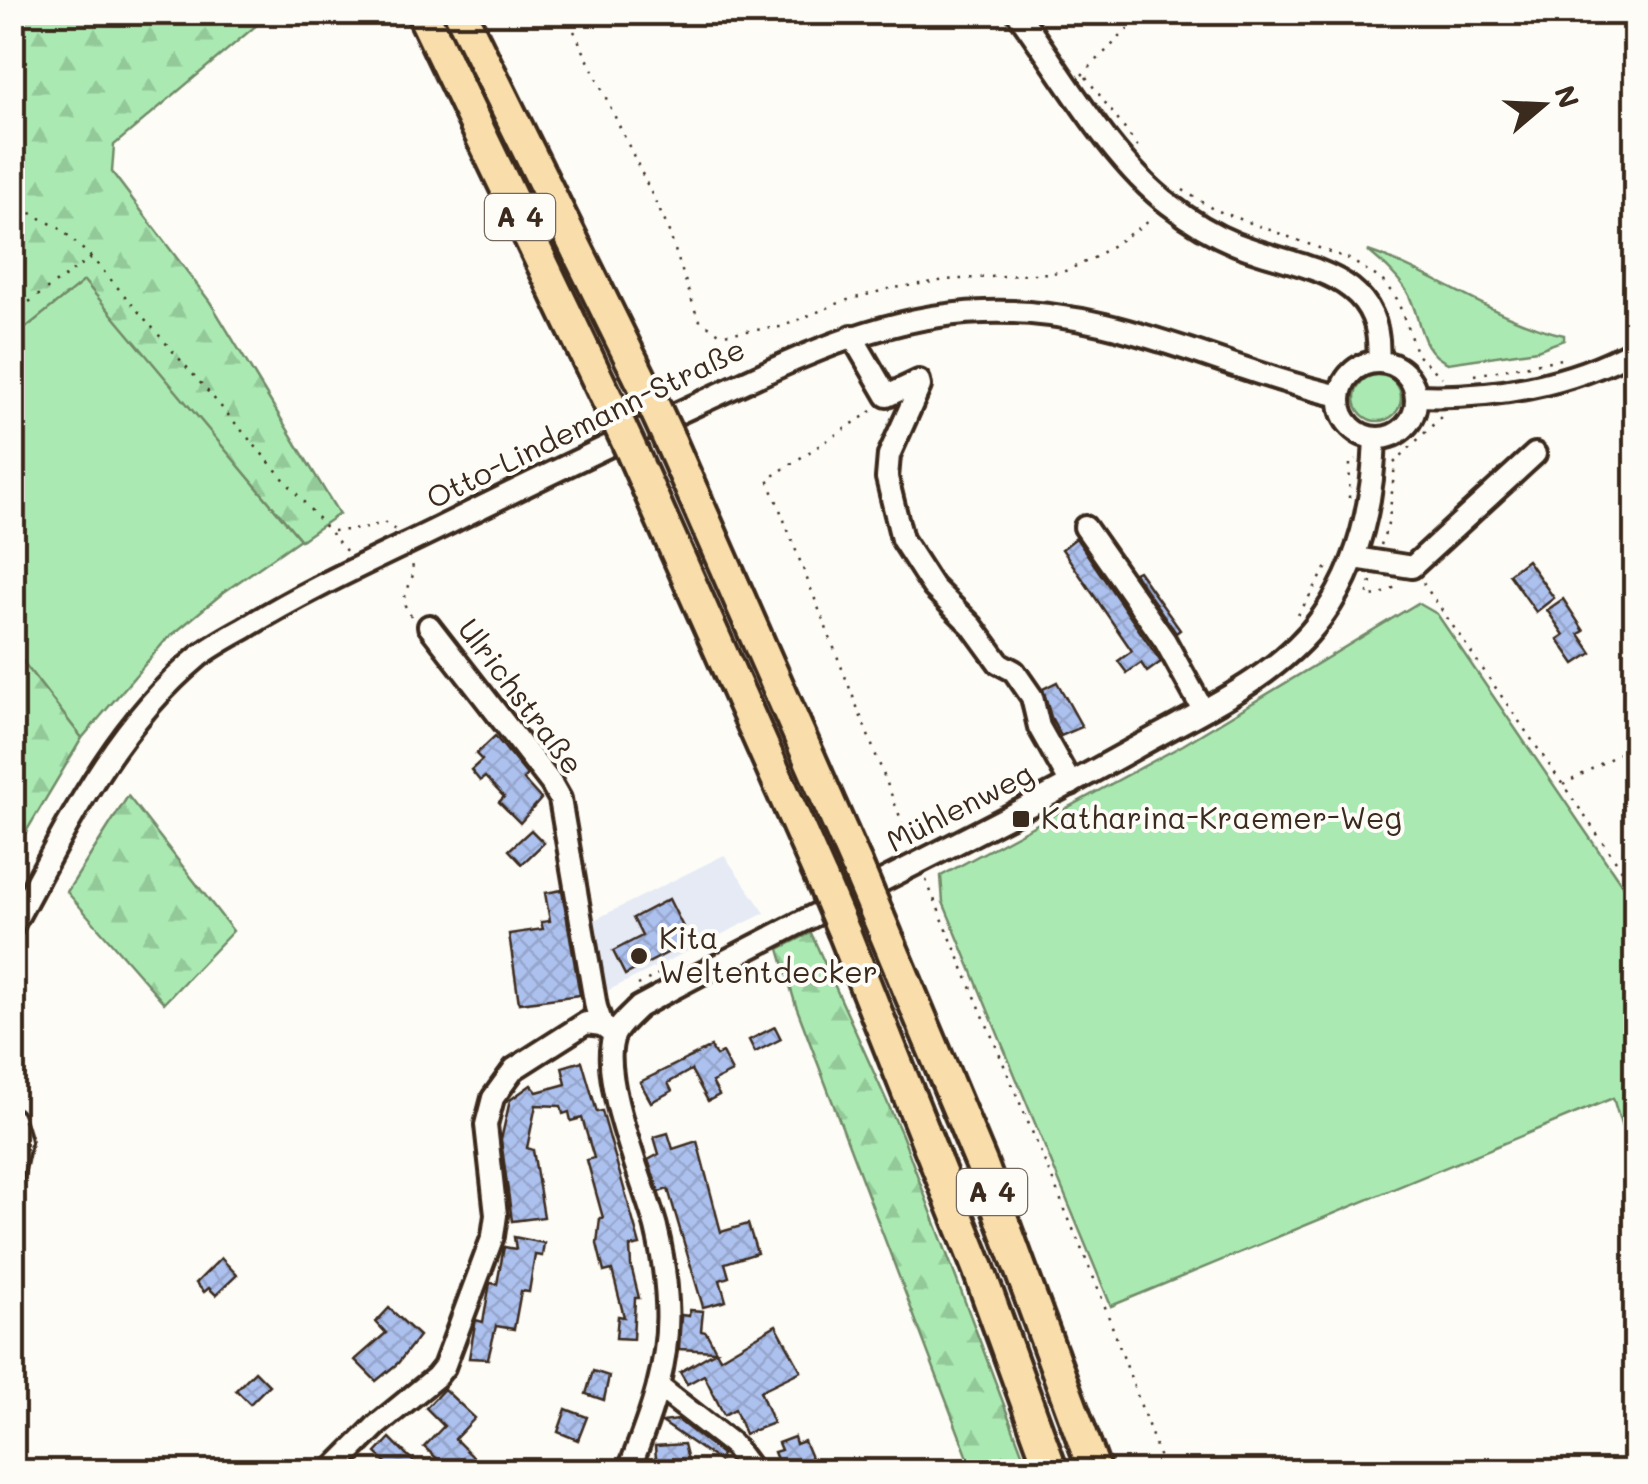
<svg xmlns="http://www.w3.org/2000/svg" width="1648" height="1484" viewBox="0 0 1648 1484" font-family="Mali,sans-serif">
	<style>
		.built { fill: #e5eaf5 }
		.green { fill: #aaeab2; stroke: #728a68; stroke-width: 2.5 }
		.forest { fill: url(#forest-firs); stroke: #728a68; stroke-width: 2.5 }
		.building { fill: url(#building-cross-hatch); stroke: #3b2a1e; stroke-width: 2.5 }
		.lines { fill: none; stroke-linecap: round; stroke-linejoin: round }
		.minor-casing { stroke: #3b2a1e; stroke-width: 28 }
		.highway-casing { stroke: #3b2a1e; stroke-width: 38 }
		.path { stroke: #3b2a1e; stroke-width: 2.5; stroke-dasharray: 2.5 8; stroke-linecap: butt }
		.minor { stroke: #fdfcf7; stroke-width: 20 }
		.highway { stroke: #f9deab; stroke-width: 30 }
		.highway-bridge-casing { stroke: #3b2a1e; stroke-width: 38; stroke-linecap: butt }
		.highway-bridge { stroke: #f9deab; stroke-width: 30 }
		.poi-dot { fill: #3b2a1e; stroke: #fdfcf7; stroke-width: 4 }
		.labels { text-anchor: middle; stroke-width: 8; stroke-linejoin: round; paint-order: stroke }
		.shield { fill: #fdfcf7; stroke: #75695f; stroke-width: 2.5 }
		.shield-label { font-size: 28px; font-weight: bold; fill: #3b2a1e }
		.street-label { font-size: 30px; fill: #3b2a1e; stroke: #fdfcf7 }
		.poi-label { font-size: 30px; fill: #3b2a1e; stroke: #fdfcf7; text-anchor: start }
	</style>
	<defs>
		<pattern id="forest-firs" width="22" height="20" patternUnits="userSpaceOnUse" patternTransform="scale(2.5)"><rect width="22" height="20" fill="#aaeab2"/><path d="M5 1l3.5 6h-7zM16 11l3.5 6h-7z" fill="#93c999"/></pattern>
		<pattern id="building-cross-hatch" width="8" height="8" patternUnits="userSpaceOnUse" patternTransform="scale(2.5)"><rect width="8" height="8" fill="#adc1ef"/><path d="M0 0l8 8M0 8l8-8" fill="none" stroke="#96a6cc"/></pattern>
	</defs>
	<rect width="100%" height="100%" fill="#fdfcf7"/>
	<filter id="ink" filterUnits="userSpaceOnUse"><feTurbulence type="fractalNoise" baseFrequency=".01" numOctaves="2"/><feDisplacementMap in="SourceGraphic" scale="20" xChannelSelector="R" yChannelSelector="G"/><feConvolveMatrix kernelMatrix="1 2 1 2 8 2 1 2 1" color-interpolation-filters="sRGB"/></filter>
	<g filter="url(#ink)">
		<path class="built" d="M724 855 765 913 605 992 594 920Z"/>
		<g class="green">
			<path d="M1368 251C1435 273 1497 321 1564 335V340L1537 350 1448 363C1417 350 1422 316 1406 290 1396 274 1382 263 1368 251Z"/>
			<path d="M84 280 300 539 224 592 165 641 82 738 13 649V338Z"/>
			<circle cx="1378" cy="398" r="23"/>
			<path d="M1418 603 1437 614 1635 904V1171L1613 1098 1111 1306 943 902 941 876 1183 745Z"/>
		</g>
		<g class="forest">
			<path d="M13 12 271 13 114 145 112 172 210 302 339 514 301 540 84 281 13 338Z"/>
			<path d="M13 649 82 738 23 837 13 826Z"/>
			<path d="M128 796 233 931 164 1003 67 892Z"/>
			<path d="M811 933 902 1135 1029 1471H973L796 1006 779 949Z"/>
		</g>
		<g class="building">
			<path d="M1076 538 1161 662 1147 672 1141 663 1127 673 1118 661 1132 651 1062 549Z"/>
			<path d="M1527 560 1554 598 1536 612 1509 574Z"/>
			<path d="M1138 571 1180 630 1176 633 1134 573Z"/>
			<path d="M1563 599 1584 631 1579 634 1592 653 1575 664 1558 639 1564 635 1547 610Z"/>
			<path d="M1057 682 1082 727 1061 736 1051 717 1043 689Z"/>
			<path d="M495 736 527 775 523 779 541 799 520 823 499 802 504 797 485 777 480 781 471 770 482 760 476 754Z"/>
			<path d="M531 830 544 843 522 864 509 850Z"/>
			<path d="M562 890 580 995 519 1003 509 934 543 929 541 922 550 921 545 893Z"/>
			<path d="M669 899 690 941 625 975 613 951 642 936 633 918Z"/>
			<path d="M775 1027 781 1039 755 1052 749 1040Z"/>
			<path d="M711 1047 716 1056 722 1053 732 1072 712 1082 719 1095 708 1101 691 1070 668 1083 672 1091 651 1102 640 1082Z"/>
			<path d="M582 1061 597 1112 602 1111 640 1245 630 1247 631 1266 639 1298H635L633 1339 616 1338 618 1316 624 1317 612 1270 604 1272 597 1244 600 1218H603L587 1160 594 1158 582 1118 571 1121 569 1112 563 1114 561 1106 536 1105 527 1148 533 1150 544 1217 512 1221 501 1140 510 1100 531 1085 537 1092 566 1084 562 1067Z"/>
			<path d="M668 1133 673 1149 697 1141 721 1232 748 1224 757 1253 725 1263 729 1277 720 1280 726 1301 703 1307 668 1189 659 1192 648 1160 659 1154 654 1137Z"/>
			<path d="M514 1237 544 1243 542 1256 535 1255 529 1292 521 1291 514 1329 496 1326 488 1359 469 1358 475 1324 476 1320 483 1322 490 1283 497 1284 504 1247 516 1249Z"/>
			<path d="M221 1258 237 1275 216 1295 209 1288 204 1292 196 1283Z"/>
			<path d="M389 1308 419 1336 398 1363 376 1381 355 1360 386 1333 376 1322Z"/>
			<path d="M690 1310 703 1311 701 1331 706 1332 720 1358 776 1325 801 1371 760 1391 773 1423 745 1434 735 1409 724 1415 704 1375 687 1384 680 1372 716 1351 679 1349 681 1315 689 1316Z"/>
			<path d="M255 1371 269 1385 250 1404 236 1390Z"/>
			<path d="M593 1371 609 1376 604 1400 586 1394Z"/>
			<path d="M444 1389 475 1418 455 1439 474 1458 461 1472H452L424 1447 444 1426 426 1408Z"/>
			<path d="M566 1409 587 1417 578 1440 558 1432Z"/>
			<path d="M678 1420 722 1454 719 1461 662 1422Z"/>
			<path d="M794 1437 796 1444 804 1441 817 1472H782L774 1452 781 1450 778 1443Z"/>
			<path d="M390 1438 424 1472H395L376 1453Z"/>
			<path d="M684 1444 691 1472H657L655 1446Z"/>
		</g>
		<g class="lines">
			<defs>
				<g id="minor">
					<path d="M1017 12C1061 72 1111 161 1170 205 1189 220 1214 235 1236 244 1302 270 1386 270 1378 362"/>
					<path d="M852 336 887 396 919 381 920 386 889 455 887 478 902 539 933 587 972 626 999 663 1014 671 1032 697 1039 727 1071 784"/>
					<circle cx="1378" cy="400" r="38"/>
					<path d="M1416 396C1491 399 1569 386 1636 349"/>
					<path d="M1085 527 1165 641 1203 710"/>
					<path d="M1355 558 1412 567 1535 454"/>
					<path d="M429 626 551 783 560 799 596 1007 602 1025 610 1031"/>
					<path d="M12 927C65 830 112 729 198 657 212 646 229 637 245 628 305 591 369 562 433 531 522 487 611 444 702 402 793 360 881 315 984 312 1113 307 1217 368 1340 396"/>
					<path d="M12 1119 19 1142 12 1174"/>
					<path d="M659 1387 732 1444 753 1472"/>
					<path d="M330 1472 377 1425 436 1377 444 1367 493 1236 496 1215 486 1125 493 1098 514 1069 586 1023 602 1025"/>
					<path d="M628 1472C650 1417 671 1362 667 1302 666 1277 662 1252 656 1227 644 1183 598 1076 614 1036 618 1026 631 1015 639 1007 803 917 974 839 1137 747 1201 711 1278 678 1322 617 1360 565 1373 502 1375 438"/>
				</g>
				<g id="highway">
					<path d="M422 12 618 422"/>
					<path d="M460 12 652 402"/>
					<path d="M670 441 856 864"/>
					<path d="M633 454 822 880"/>
					<path d="M878 916 982 1165 1095 1472"/>
					<path d="M844 932 978 1268 1052 1472"/>
				</g>
			</defs>
			<use href="#minor" class="minor-casing"/>
			<use href="#highway" class="highway-casing"/>
			<g class="path">
				<path d="M565 12 667 226 698 319 721 334 781 327 844 301 888 289 946 280 1063 272 1092 259 1154 218"/>
				<path d="M1082 75 1145 12"/>
				<path d="M1086 77 1138 147"/>
				<path d="M1183 190 1213 209 1349 259 1382 280 1397 299 1417 355 1442 377"/>
				<path d="M12 203 61 229 92 258 348 553"/>
				<path d="M12 314 91 258"/>
				<path d="M1475 375 1561 359"/>
				<path d="M872 411 768 479 911 845"/>
				<path d="M1394 463 1444 414"/>
				<path d="M1349 498 1350 463 1356 459"/>
				<path d="M333 531 364 529 384 522 395 530"/>
				<path d="M1381 545 1389 520 1395 464"/>
				<path d="M1371 581 1367 596 1380 595 1401 584"/>
				<path d="M1423 583 1636 890"/>
				<path d="M1298 615 1330 562"/>
				<path d="M411 616 403 602 414 572 412 564"/>
				<path d="M1563 785 1636 744"/>
				<path d="M926 880 1100 1293 1165 1472"/>
				<path d="M638 985 662 972"/>
			</g>
			<use href="#minor" class="minor"/>
			<use href="#highway" class="highway"/>
			<defs>
				<g id="highway-bridge">
					<path d="M652 402 670 441"/>
					<path d="M618 422 633 454"/>
					<path d="M856 864 878 916"/>
					<path d="M822 880 844 932"/>
				</g>
			</defs>
			<use href="#highway-bridge" class="highway-bridge-casing"/>
			<use href="#highway-bridge" class="highway-bridge"/>
		</g>
	</g>
	<g class="poi-dot">
		<rect x="1011" y="809" width="20" height="20" rx="5"/>
		<circle cx="639" cy="956" r="10"/>
	</g>
	<g class="labels">
		<g class="shield">
			<rect x="485" y="194" width="70" height="46" rx="8"/>
			<rect x="957" y="1169" width="70" height="46" rx="8"/>
		</g>
		<g class="shield-label">
			<text x="520" y="227">A 4</text>
			<text x="992" y="1202">A 4</text>
		</g>
		<g class="street-label">
			<text transform="translate(586 424) rotate(-26)" y="10">Otto-Lindemann-Straße</text>
			<text transform="translate(520 697) rotate(53)" y="10">Ulrichstraße</text>
			<text transform="translate(960 808) rotate(-27)" y="10">Mühlenweg</text>
		</g>
		<g class="poi-label">
			<text x="1041" y="829">Katharina-Kraemer-Weg</text>
			<text x="659" y="949">Kita<tspan x="659" dy="34">Weltentdecker</tspan></text>
		</g>
	</g>
	<rect width="1648" height="1484" fill="none" stroke="#fdfcf7" stroke-width="50"/>
	<rect x="25" y="25" width="1598" height="1434" fill="none" stroke="#3b2a1e" stroke-width="4" filter="url(#ink)"/>
	<g transform="translate(1543 105) rotate(71)" stroke="#fdfcf7" stroke-width="8" paint-order="stroke">
	<path d="M0-8L18 38L0 25L-18 38Z" fill="#3b2a1e"/>
	<text y="-15" font-size="28" font-weight="bold" text-anchor="middle" fill="#3b2a1e">N</text>
	</g>
</svg>
